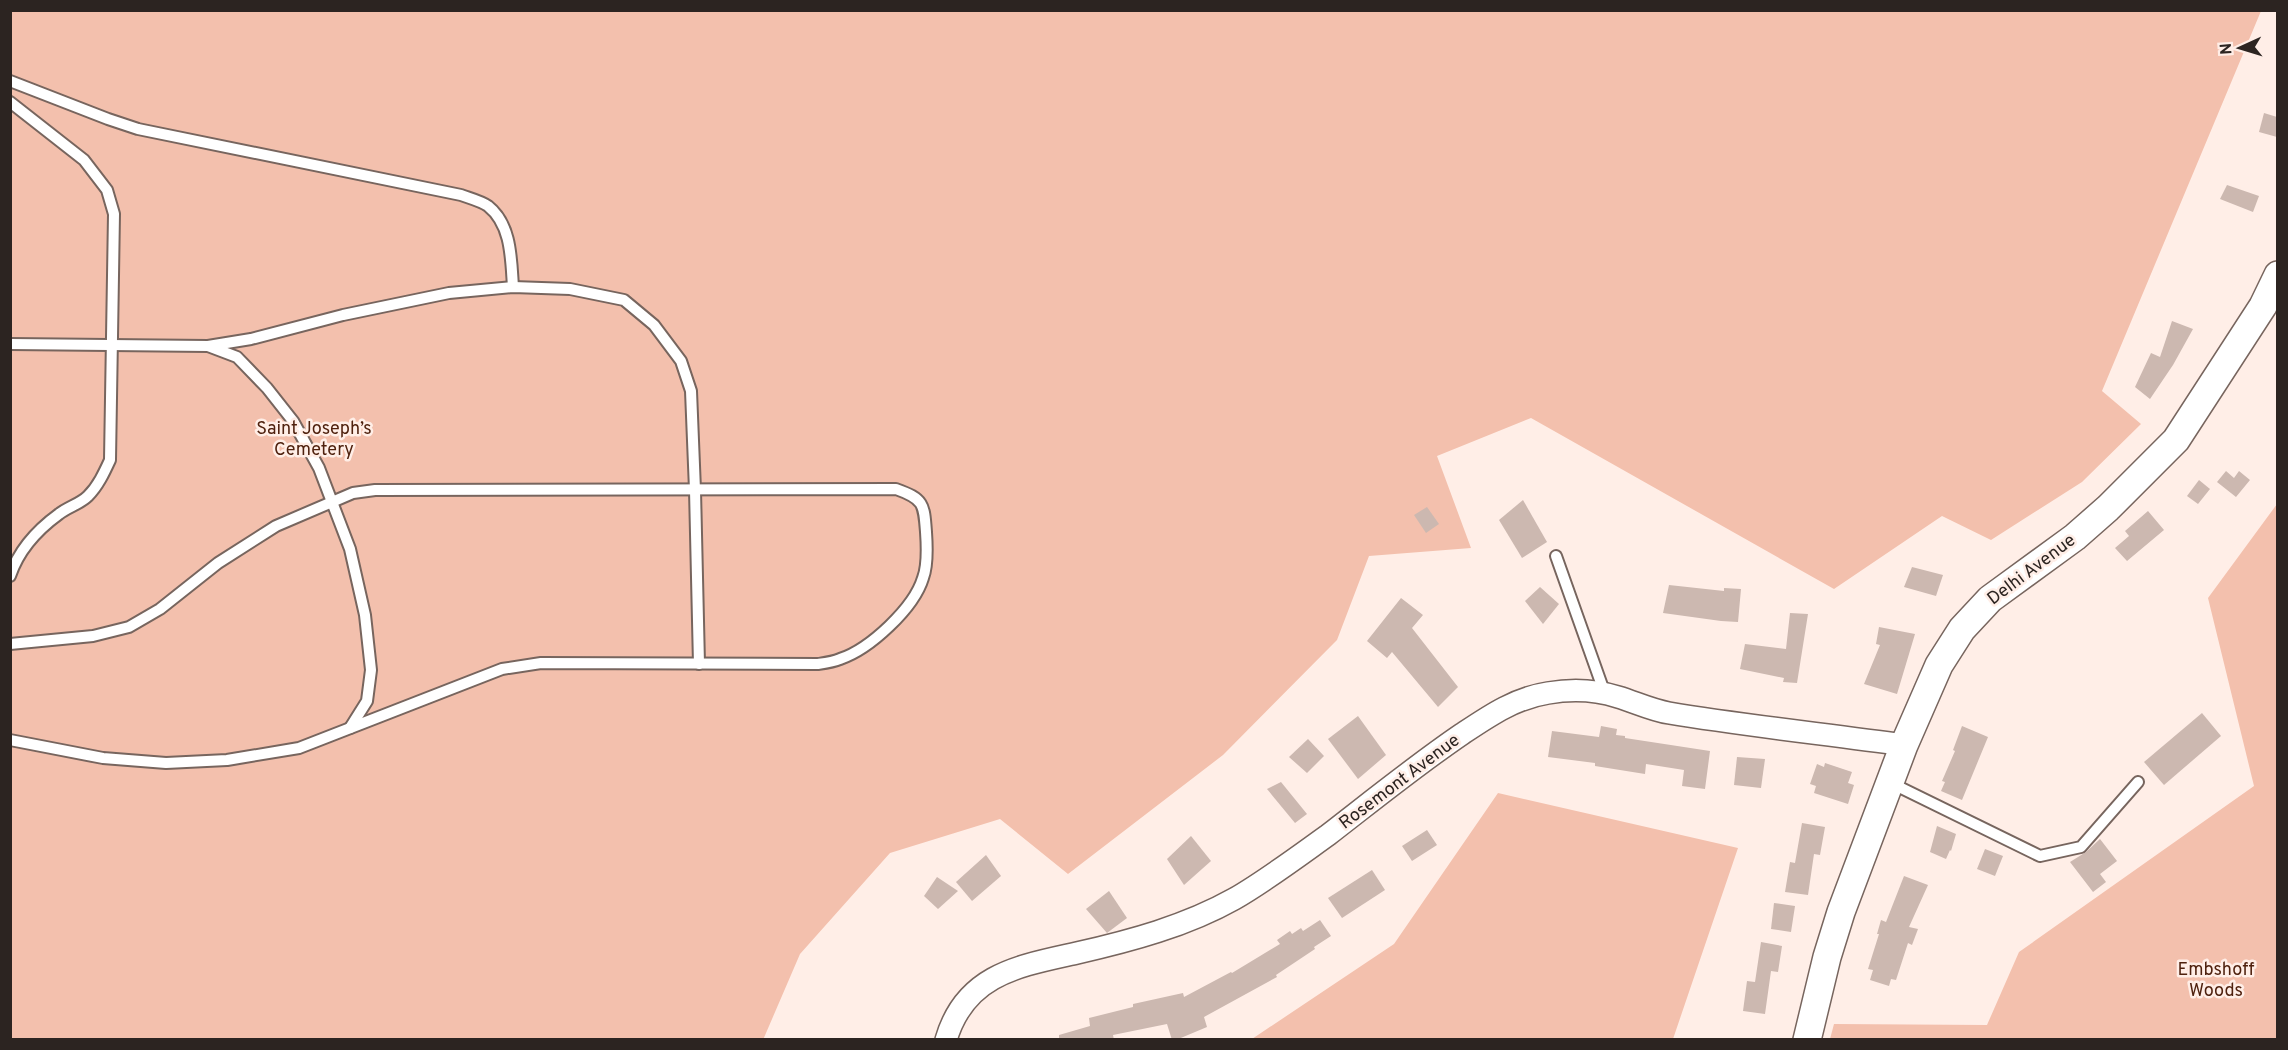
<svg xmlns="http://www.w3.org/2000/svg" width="2288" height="1050" viewBox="0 0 2288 1050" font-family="Overpass,sans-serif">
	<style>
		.green { fill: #f3c0ad }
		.building { fill: #ccb8b0 }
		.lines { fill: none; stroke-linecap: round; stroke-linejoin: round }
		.service-casing { stroke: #77655e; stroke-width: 14 }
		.minor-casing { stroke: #77655e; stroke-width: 24 }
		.tertiary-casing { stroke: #77655e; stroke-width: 30 }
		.service { stroke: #fff; stroke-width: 10 }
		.minor { stroke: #fff; stroke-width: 21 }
		.tertiary { stroke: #fff; stroke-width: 27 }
		.labels { text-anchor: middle; stroke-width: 5; stroke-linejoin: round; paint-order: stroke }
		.park-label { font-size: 18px; fill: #4f210e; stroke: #ffeee7 }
		.street-label { font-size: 18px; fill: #2c2421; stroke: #ffeee7 }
	</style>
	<rect width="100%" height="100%" fill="#ffeee7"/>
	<g class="green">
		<path d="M10 11H2261L2102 391 2141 424 2082 482 1991 540 1942 516 1834 589 1531 418 1437 456 1471 548 1369 556 1337 640 1223 755 1068 874 1000 819 890 853 800 954 763 1040 11 1039Z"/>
		<path d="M2277 504V1039H1830L1834 1024 1987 1025 2019 952 2254 786 2208 598Z"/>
		<path d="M1498 793 1738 848 1673 1039H1252L1394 944Z"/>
	</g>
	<g class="building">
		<path d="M2264 113 2277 117V137L2259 132Z"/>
		<path d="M2227 185 2259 196 2253 212 2220 199Z"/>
		<path d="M2172 321 2193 329 2173 365 2150 399 2135 387 2151 353 2160 357Z"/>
		<path d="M2226 471 2234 478 2239 471 2250 480 2236 497 2217 482Z"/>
		<path d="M2199 480 2210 489 2198 504 2187 496Z"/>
		<path d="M1523 500 1547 542 1522 558 1499 520Z"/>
		<path d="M1427 507 1439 524 1426 533 1414 515Z"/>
		<path d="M2148 511 2164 530 2127 561 2115 548 2129 536 2125 531Z"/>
		<path d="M1912 567 1943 575 1936 596 1904 587Z"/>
		<path d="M1669 585 1724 591V588L1741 589 1738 622 1721 621 1663 613Z"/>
		<path d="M1540 587 1559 604 1543 624 1525 601Z"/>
		<path d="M1401 598 1423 615 1412 628 1458 687 1438 707 1392 652 1387 658 1367 641Z"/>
		<path d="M1790 613 1808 614 1797 683 1783 682 1784 678 1740 669 1745 644 1786 649Z"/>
		<path d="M1879 627 1915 634 1897 694 1864 684 1880 645 1876 644Z"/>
		<path d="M2202 713 2221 736 2164 785 2144 762Z"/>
		<path d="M1358 716 1386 755 1358 779 1328 739Z"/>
		<path d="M1601 726 1617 729 1616 735 1625 736V738L1710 751 1705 789 1682 786 1684 770 1646 764 1645 774 1595 766V763L1548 757 1552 731 1599 737Z"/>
		<path d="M1962 726 1988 737 1962 800 1941 791 1945 782 1942 781 1955 751 1953 750Z"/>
		<path d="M1308 739 1324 756 1307 773 1289 757Z"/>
		<path d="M1737 757 1765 759 1761 788 1734 785Z"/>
		<path d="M1825 763 1852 772 1848 783 1854 785 1848 804 1814 793 1816 786 1810 784 1817 764 1824 767Z"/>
		<path d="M1281 782 1307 814 1295 823 1267 789Z"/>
		<path d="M1802 823 1825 827 1820 855 1814 854 1808 895 1785 892 1790 862 1795 863Z"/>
		<path d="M1937 826 1956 834 1951 851 1950 850 1946 859 1930 852Z"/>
		<path d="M1427 830 1437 845 1412 861 1402 846Z"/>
		<path d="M1191 836 1211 861 1184 885 1167 859Z"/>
		<path d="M2100 839 2117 861 2100 874 2106 882 2093 892 2070 862 2086 852Z"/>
		<path d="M1985 849 2003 856 1995 876 1977 869Z"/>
		<path d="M986 855 1001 876 972 901 956 882Z"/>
		<path d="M1372 870 1385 890 1342 918 1328 898Z"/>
		<path d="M1904 876 1928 885 1909 927 1918 929 1912 945 1908 943 1896 980 1891 979 1889 986 1870 980 1873 970 1868 969 1879 934H1877L1881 920 1886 922Z"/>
		<path d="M937 877 958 891 938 909 924 896Z"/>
		<path d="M1109 891 1127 918 1107 933 1086 909Z"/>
		<path d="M1774 903 1795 906 1791 932 1771 929Z"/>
		<path d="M1320 920 1331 936 1314 947 1315 949 1276 975 1277 977 1204 1017 1207 1027 1176 1040H1172L1167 1024 1113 1035 1114 1040H1059V1035L1090 1026 1089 1018 1133 1007V1004L1183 993 1184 997 1231 972 1232 973 1280 944 1277 940 1290 931 1292 934 1301 928 1303 931Z"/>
		<path d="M1761 942 1782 946 1778 972 1771 971 1765 1014 1743 1011 1747 981 1755 982Z"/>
	</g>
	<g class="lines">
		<defs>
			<g id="service">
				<path d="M10 81 108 119 138 129 461 195C469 198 481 201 488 206 512 225 511 260 513 287"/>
				<path d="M10 102 84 160 107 190 114 214 110 460C104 473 98 486 88 496 80 504 68 507 59 514 37 530 19 549 10 576"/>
				<path d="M10 344 208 346 251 339 343 315 449 293 513 287 570 289 624 300 654 325 681 361 691 391 695 490 699 664"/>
				<path d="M208 346 237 357 267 388 293 421 319 468 350 549 365 615 371 670 367 701 350 728"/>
				<path d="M1556 556 1605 694"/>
				<path d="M10 644 93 636 129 627 160 609 218 563 276 526 353 493 375 490 896 489C924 499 924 504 926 532 927 546 928 565 923 578 914 608 870 649 840 659 833 662 825 663 818 664L541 663 502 669 299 748 227 760 166 763 103 758 10 740"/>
				<path d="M1891 783 2040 856 2081 847 2138 782"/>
			</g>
			<path id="minor" d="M946 1040C965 974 1019 966 1077 953 1130 941 1186 926 1234 899 1264 882 1300 855 1328 835 1372 801 1415 766 1462 734 1489 716 1515 698 1548 693 1571 689 1596 690 1618 697 1635 702 1651 710 1669 713 1747 726 1826 734 1904 745"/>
			<path id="tertiary" d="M1807 1040 1827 957 1841 912 1904 745 1939 665 1962 629 1990 599 2075 537 2108 508 2176 440 2263 306 2278 275"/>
		</defs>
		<use href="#service" class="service-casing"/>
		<use href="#minor" class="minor-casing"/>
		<use href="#tertiary" class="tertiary-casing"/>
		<use href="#service" class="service"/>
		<use href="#minor" class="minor"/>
		<use href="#tertiary" class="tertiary"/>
	</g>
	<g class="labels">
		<g class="park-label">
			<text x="314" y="434">Saint Joseph’s<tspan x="314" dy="21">Cemetery</tspan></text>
			<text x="2216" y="975">Embshoff<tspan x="2216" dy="21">Woods</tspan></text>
		</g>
		<g class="street-label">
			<text transform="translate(2031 569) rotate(-37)" y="6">Delhi Avenue</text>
			<text transform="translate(1399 781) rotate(-37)" y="6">Rosemont Avenue</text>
		</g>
	</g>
	<rect width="2288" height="1050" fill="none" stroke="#2c2421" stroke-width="24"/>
	<g transform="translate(2240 48) rotate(266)" stroke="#ffeee7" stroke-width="4.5" paint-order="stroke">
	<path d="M0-4.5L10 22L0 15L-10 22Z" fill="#2c2421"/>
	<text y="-9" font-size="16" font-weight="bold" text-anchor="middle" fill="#2c2421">N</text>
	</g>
</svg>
